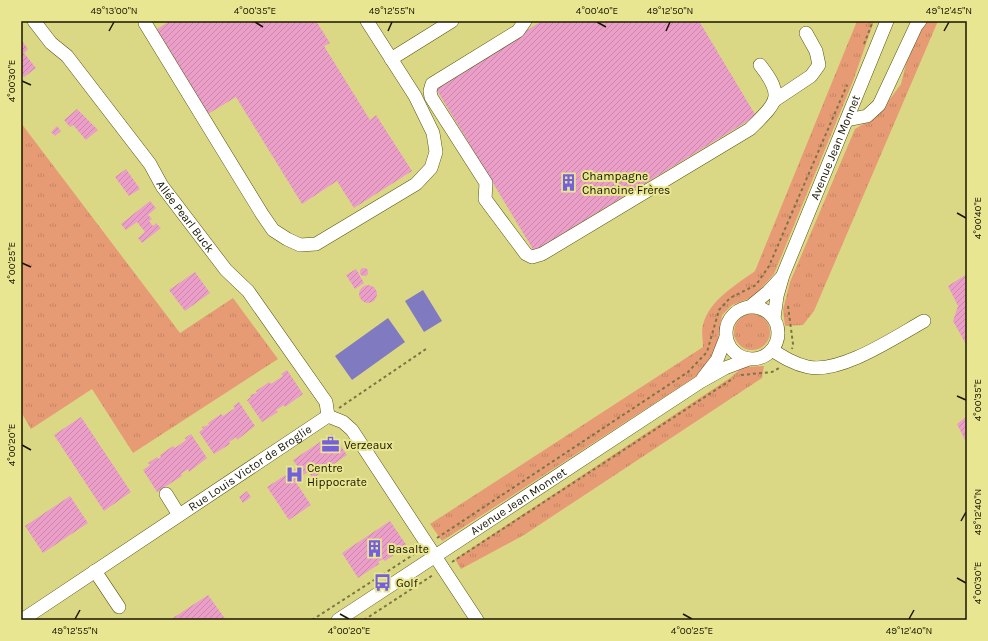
<svg xmlns="http://www.w3.org/2000/svg" width="988" height="641" viewBox="0 0 988 641" font-family="Karla,sans-serif">
	<style>
		.grass { fill: url(#grass-tufts) }
		.water { fill: #807ac1 }
		.building { fill: url(#building-hatch) }
		.lines { fill: none; stroke-linecap: round; stroke-linejoin: round }
		.minor-casing { stroke: #575411; stroke-width: 14 }
		.path { stroke: #797642; stroke-width: 2; stroke-dasharray: 3 3; stroke-linecap: butt }
		.minor { stroke: #fff; stroke-width: 13 }
		.ticks { fill: none; stroke: #181600; stroke-width: 1.5 }
		.labels { text-anchor: middle; stroke-width: 4; stroke-linejoin: round; paint-order: stroke }
		.street-label { font-size: 12px; fill: #181600; stroke: #e9e691 }
		.poi-label { font-size: 12px; fill: #181600; stroke: #e9e691; text-anchor: start }
		.neatline { fill: none; stroke: #181600; stroke-width: 1.5 }
		.ticks-label { font-size: 10px; text-anchor: middle; fill: #181600 }
	</style>
	<defs>
		<pattern id="grass-tufts" width="24" height="20" patternUnits="userSpaceOnUse"><rect width="24" height="20" fill="#e79b75"/><path d="M3 7l-1-3M5 7V3M7 7l1-3M15 17l-1-3M17 17v-4M19 17l1-3" fill="none" stroke="#c58563"/></pattern>
		<pattern id="building-hatch" width="6" height="6" patternUnits="userSpaceOnUse"><rect width="6" height="6" fill="#eb9ec7"/><path d="M-1 1l2-2M0 6l6-6M5 7l2-2" fill="none" stroke="#c987a9"/></pattern>
	</defs>
	<rect width="100%" height="100%" fill="#dbd885"/>
	<g class="grass">
		<path d="M857 21H874L853 81 774 274 753 297 732 305 722 315 717 346 701 373 442 541 430 524 703 347C703 340 701 331 703 325 709 300 736 285 755 271Z"/>
		<path d="M926 21H938L814 311 803 325 785 326 783 310 790 282 855 129 879 114 901 84 909 52Z"/>
		<path d="M21 123 180 333 233 298 278 359 133 453 92 389 31 429 21 412Z"/>
		<circle cx="752" cy="332" r="18"/>
		<path d="M764 366 762 378 524 535 461 569 455 559 730 378 743 367Z"/>
	</g>
	<g class="water">
		<path d="M423 290 442 321 424 332 405 301Z"/>
		<path d="M388 318 405 342 352 380 335 356Z"/>
	</g>
	<g class="building">
		<path d="M170 21H316L330 43 324 46 370 120 376 115 412 171 354 208 337 181 302 204 236 97 208 114 154 31Z"/>
		<path d="M542 21H699L756 116 534 251 435 87Z"/>
		<path d="M23 42 28 49 24 53 36 68 24 77 21 73V44Z"/>
		<path d="M77 109 98 130 86 140 73 125 70 127 64 120Z"/>
		<path d="M57 126 61 131 55 136 51 132Z"/>
		<path d="M126 169 140 189 129 196 115 177Z"/>
		<path d="M150 201 156 208 148 215 152 219 149 221 153 226 156 223 161 228 142 243 138 238 145 232 137 222 126 230 121 224Z"/>
		<circle cx="364" cy="272" r="4"/>
		<path d="M356 269 364 283 355 289 346 275Z"/>
		<path d="M195 272 210 293 185 311 169 290Z"/>
		<path d="M967 274V346L953 321 958 306 948 286Z"/>
		<circle cx="368" cy="294" r="9"/>
		<path d="M287 370 303 394 285 407 284 405 276 410 278 412 262 422 247 400 251 397 250 395 257 393 256 391 269 382 271 384 283 376 281 374Z"/>
		<path d="M239 402 255 426 237 440 236 437 229 442 230 444 214 454 199 432 203 429 202 427 209 425 208 423 221 414 223 416 235 408 233 406Z"/>
		<path d="M967 416V444L957 424Z"/>
		<path d="M81 417 131 492 104 511 54 435Z"/>
		<path d="M191 434 207 458 189 472 188 469 181 474 182 476 157 492 143 470 150 465 148 463 157 457 159 459 161 457 160 455 173 446 175 448 186 440 185 438Z"/>
		<path d="M332 434 347 455 313 478 308 472 295 481 311 505 289 520 267 487 298 467 293 460Z"/>
		<path d="M247 491 251 497 243 503 239 497Z"/>
		<path d="M70 496 88 523 43 553 25 526Z"/>
		<path d="M390 521 407 546 385 561 383 559 378 562 379 564 358 578 342 553Z"/>
		<path d="M208 595 226 620H170L179 614Z"/>
	</g>
	<g class="lines">
		<defs>
			<g id="minor">
				<path id="s1" d="M34 21 51 43 67 56 150 164 162 186 226 270 248 291 326 402 328 416"/>
				<path d="M525 21 518 31 432 84 430 91 431 97 486 183 485 199 526 254 532 257 542 254 750 129C777 102 785 97 760 65"/>
				<path d="M145 23 262 214 273 230 287 239 300 245 316 244 416 184 431 168 436 152 433 133 415 96 367 21"/>
				<path d="M391 59 452 21"/>
				<path d="M775 100 811 76 819 65 816 51 806 33"/>
				<path d="M847 120 867 116 879 105 916 26 920 21"/>
				<path d="M751 306 768 292 781 278"/>
				<circle cx="752" cy="333" r="26"/>
				<path id="s2" d="M774 318 777 296 783 275 887 21"/>
				<path d="M772 350C783 357 794 364 808 367 841 374 895 337 924 321"/>
				<path d="M703 378 717 360 726 337"/>
				<path d="M166 494 179 515"/>
				<path d="M95 571 119 607"/>
				<path id="s3" d="M22 620 328 416 343 422 352 430 477 620"/>
				<path id="s4" d="M338 620 700 382 725 368 749 359"/>
			</g>
		</defs>
		<use href="#minor" class="minor-casing"/>
		<g class="path">
			<path d="M864 44 873 21"/>
			<path d="M788 306 793 344 792 349"/>
			<path d="M741 375 772 372 779 368"/>
			<path d="M339 408 426 349"/>
			<path d="M437 538 688 372 707 352 719 310 730 298 756 285 769 266 847 85"/>
			<path d="M452 562 734 378"/>
			<path d="M312 620 419 551"/>
			<path d="M364 620 433 575"/>
		</g>
		<use href="#minor" class="minor"/>
	</g>
	<path class="ticks" d="M255 22 263 27M597 22 606 27M109 31 114 22M388 31 392 22M666 31 670 22M944 31 949 22M22 81 31 85M957 213 966 218M22 263 31 267M957 396 966 400M22 445 31 450M961 521 966 512M957 578 966 583M340 614 349 619M683 614 692 619M75 619 80 610M909 619 914 610"/>
	<defs>
		<symbol id="building-bare" viewBox="-9 -9 18 18"><path d="M-4-6H4V6H1V3H-1V6H-4ZM-2.5-4.3h1.7v1.8h-1.7ZM.8-4.3h1.7v1.8H.8ZM-2.5-1h1.7V.8h-1.7ZM.8-1h1.7V.8H.8Z" fill="#7460db" stroke="#e9e691" stroke-width="2.5" paint-order="stroke"/></symbol>
		<symbol id="office-bare" viewBox="-9 -9 18 18"><path d="M-6-3h4V-5.5h4V-3h4V5H-6ZM-1-4.5V-3h2v-1.5ZM-6 0V1H6V0Z" fill="#7460db" stroke="#e9e691" stroke-width="2.5" paint-order="stroke"/></symbol>
		<symbol id="hospital-bare" viewBox="-9 -9 18 18"><path d="M-5-5h3v3.5h4V-5h3V5h-3V1.5h-4V5h-3Z" fill="#7460db" stroke="#e9e691" stroke-width="2.5" paint-order="stroke"/></symbol>
		<symbol id="bus-bare" viewBox="-9 -9 18 18"><path d="M-5-6H5V4H4V6H2V4H-2V6H-4V4H-5ZM-3.5-4V0h7V-4ZM-3.5 1.2v1.5H-2V1.2ZM2 1.2v1.5H3.5V1.2Z" fill="#7460db" stroke="#e9e691" stroke-width="2.5" paint-order="stroke"/></symbol>
	</defs>
	<g fill-rule="evenodd">
		<use href="#building-bare" x="556" y="170" width="25" height="25"/>
		<use href="#office-bare" x="318" y="432" width="25" height="25"/>
		<use href="#hospital-bare" x="282" y="462" width="25" height="25"/>
		<use href="#building-bare" x="362" y="536" width="25" height="25"/>
		<use href="#bus-bare" x="370" y="570" width="25" height="25"/>
	</g>
	<g class="labels">
		<g class="street-label">
			<text dy="4" stroke="none"><textPath href="#s2" startOffset="182">Avenue Jean Monnet</textPath></text>
			<text dy="4" stroke="none"><textPath href="#s1" startOffset="248">Allée Pearl Buck</textPath></text>
			<text dy="4" stroke="none"><textPath href="#s3" startOffset="274">Rue Louis Victor de Broglie</textPath></text>
			<text dy="4" stroke="none"><textPath href="#s4" startOffset="216">Avenue Jean Monnet</textPath></text>
		</g>
		<g class="poi-label">
			<text x="582" y="180">Champagne<tspan x="582" dy="14">Chanoine Frères</tspan></text>
			<text x="344" y="449">Verzeaux</text>
			<text x="307" y="472">Centre<tspan x="307" dy="14">Hippocrate</tspan></text>
			<text x="388" y="553">Basalte</text>
			<text x="396" y="587">Golf</text>
		</g>
	</g>
	<rect width="988" height="641" fill="none" stroke="#e9e691" stroke-width="44"/>
	<rect x="22" y="22" width="944" height="597" class="neatline"/>
	<g class="ticks-label">
		<text x="114" y="14">49°13'00"N</text>
		<text x="255" y="14">4°00'35"E</text>
		<text x="392" y="14">49°12'55"N</text>
		<text x="597" y="14">4°00'40"E</text>
		<text x="670" y="14">49°12'50"N</text>
		<text x="949" y="14">49°12'45"N</text>
		<text transform="translate(11 81) rotate(-90)" y="4">4°00'30"E</text>
		<text transform="translate(977 218) rotate(-90)" y="4">4°00'40"E</text>
		<text transform="translate(11 263) rotate(-90)" y="4">4°00'25"E</text>
		<text transform="translate(977 400) rotate(-90)" y="4">4°00'35"E</text>
		<text transform="translate(11 445) rotate(-90)" y="4">4°00'20"E</text>
		<text transform="translate(977 512) rotate(-90)" y="4">49°12'40"N</text>
		<text transform="translate(977 583) rotate(-90)" y="4">4°00'30"E</text>
		<text x="75" y="634">49°12'55"N</text>
		<text x="349" y="634">4°00'20"E</text>
		<text x="692" y="634">4°00'25"E</text>
		<text x="909" y="634">49°12'40"N</text>
	</g>
</svg>
